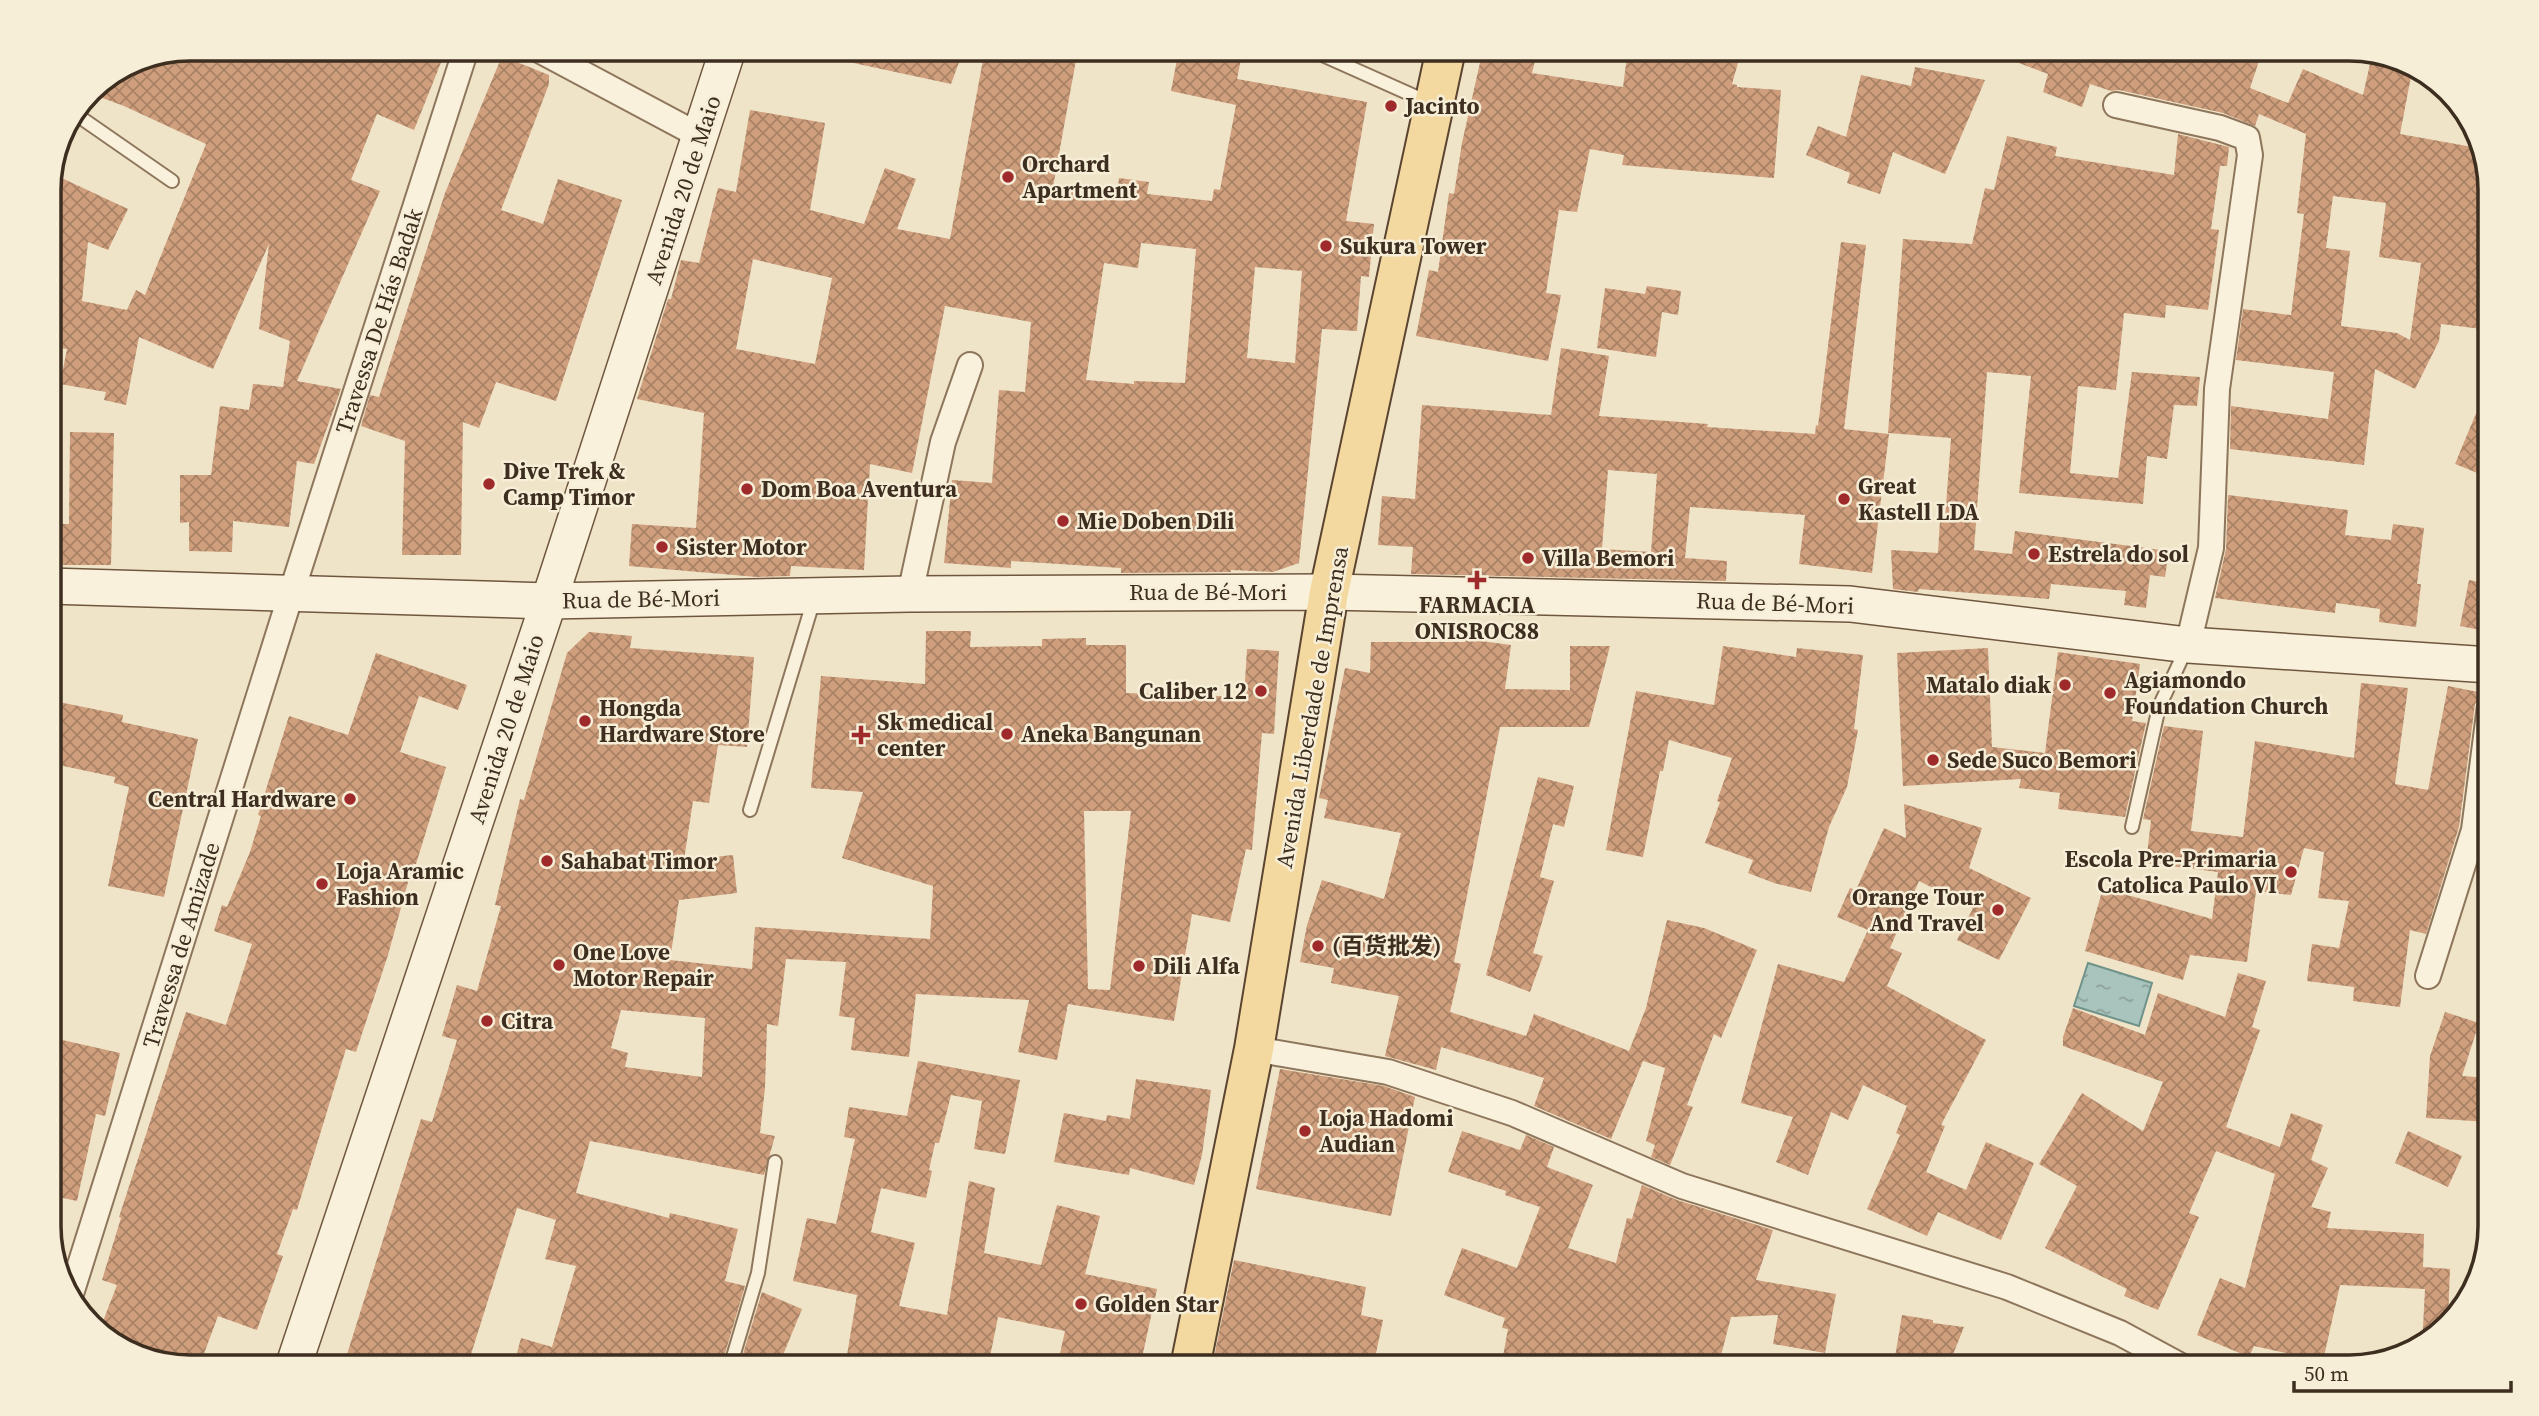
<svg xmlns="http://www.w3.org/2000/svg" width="2539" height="1416" viewBox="0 0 2539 1416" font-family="'Source Serif 4','Noto Sans SC',serif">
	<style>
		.water { fill: url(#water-ripples); stroke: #6f938a; stroke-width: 2 }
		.building { fill: url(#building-cross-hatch); fill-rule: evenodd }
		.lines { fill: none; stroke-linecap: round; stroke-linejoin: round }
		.lane-casing { stroke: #8d765c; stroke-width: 16 }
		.street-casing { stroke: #8d765c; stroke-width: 28 }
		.secondary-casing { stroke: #6f573f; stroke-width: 38 }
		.primary-casing { stroke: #5b4430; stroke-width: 42 }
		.lane { stroke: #faf1dc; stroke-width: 12 }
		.street { stroke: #faf1dc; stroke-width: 24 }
		.secondary { stroke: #faf1dc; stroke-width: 35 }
		.primary { stroke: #f3d9a0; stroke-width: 38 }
		.poi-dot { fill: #9e2a2b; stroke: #f7eed8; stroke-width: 2.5 }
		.labels { text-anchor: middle; stroke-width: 5; stroke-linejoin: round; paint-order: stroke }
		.poi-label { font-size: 23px; font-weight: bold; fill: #3d2e20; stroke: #f7eed8; text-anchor: start }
		.street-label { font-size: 23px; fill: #3d2e20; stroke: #f7eed8 }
		.rim { fill: none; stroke: #3d2e20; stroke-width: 3.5 }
	</style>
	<defs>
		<pattern id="water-ripples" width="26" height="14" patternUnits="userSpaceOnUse" patternTransform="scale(1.75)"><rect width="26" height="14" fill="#a9c4bc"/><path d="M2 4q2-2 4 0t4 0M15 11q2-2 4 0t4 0" fill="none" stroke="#8ba098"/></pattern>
		<pattern id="building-cross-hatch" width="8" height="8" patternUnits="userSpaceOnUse" patternTransform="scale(1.75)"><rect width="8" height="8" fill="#cf9f7d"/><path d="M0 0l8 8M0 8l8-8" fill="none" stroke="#a98266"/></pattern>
	</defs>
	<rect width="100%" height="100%" fill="#f0e4c8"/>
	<path class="water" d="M2088 963 2152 983 2139 1026 2074 1006Z"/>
	<g class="building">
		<path d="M191 49H414L442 60 414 130 377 114 351 180 380 191 297 381 341 389 314 464 297 461 289 527 233 521 232 552 189 551V522L180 523V475H211L220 406 249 410 253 384 283 387 290 341 259 329 269 244 213 369 139 337 126 405 104 400 106 392 60 384 67 349 49 347V182L51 173 128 209 108 250 88 242 82 301 127 310 136 290 145 295 206 144 124 106 89 93 137 60Z"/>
		<path d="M836 49H964L951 84 835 59Z"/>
		<path d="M985 49H1078L1053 187 1117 196 1119 178 1149 182 1147 194 1212 201 1214 189 1220 190 1236 105 1171 91 1179 49H1243L1237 79 1367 102 1346 221 1374 224 1369 277 1361 276 1357 331 1322 329 1299 563 1273 572 1231 570V572L1121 573V568L1011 561V568L944 563 952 480 992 483 999 390 1025 392 1031 322 945 306 912 473 870 464 864 570 791 566 790 576 757 577 629 566 632 524 696 528 704 413 637 399 668 299H671L681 260 699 263 718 188 736 192 750 110 825 123 810 210 864 224 885 168 916 179 897 229 950 239ZM1141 243 1196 249 1185 383 1134 381V384L1086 380 1104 263 1138 268ZM753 259 832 278 815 364 736 349ZM1255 267 1302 271 1295 363 1247 358Z"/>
		<path d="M1483 49H1538L1532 73 1623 87 1628 49H1742L1732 84 1737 85V87L1781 90 1774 178 1622 165 1624 155 1590 149 1577 212 1559 210 1546 293 1561 295 1548 361 1416 336 1429 270 1438 272 1449 193 1454 194 1462 143Z"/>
		<path d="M1987 49H2263L2250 88 2288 103 2303 69 2363 95 2372 55 2413 66 2400 134 2478 148 2490 182V330L2441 324 2439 341 2415 389 2375 369 2364 465 2230 449 2231 406 2328 419 2334 372 2236 360 2243 309 2291 315 2304 214 2297 213 2306 134 2259 114 2255 126 2223 113 2119 90 2111 91 2090 84 2082 107 2043 92 2048 74 1987 51ZM2333 196 2386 203 2379 257 2421 263 2410 340 2397 333 2341 326 2350 251 2326 248Z"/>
		<path d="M502 56 549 75V84L501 210 543 224 558 179 622 200 556 401 496 382 479 428 463 422 461 555H402L405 441 361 426 370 395 379 397 445 193Z"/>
		<path d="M1915 67 1985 80 1945 174 1893 152 1880 194 1847 183 1850 173 1806 155 1818 126 1846 137 1861 75 1911 86Z"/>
		<path d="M2178 134 2229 147 2227 166H2220L2211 229 2219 230 2208 310 2166 305 2165 318 2124 313 2116 390 2078 386 2070 473 2118 478 2132 372 2200 377 2197 406 2174 405 2167 459 2147 456 2143 504 2019 493 2031 376 1987 372 1974 550 2012 554 2015 531 2169 551 2165 577 2150 575 2146 608 2124 605 2126 591 2051 584 2049 599 1919 589 1918 592 1893 589 1891 550 1938 553 1940 519H1945L1951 438 1888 433 1903 239 1972 244 1985 188 1994 190 2007 136 2057 147 2055 156 2174 175Z"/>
		<path d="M1841 242 1866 245 1844 429 1889 434 1872 573 1799 564 1805 515 1690 507 1685 558 1727 561 1726 581 1411 574 1413 547 1378 545 1382 496 1415 499 1422 405 1551 415 1561 348 1609 356 1599 416 1708 424 1707 427 1815 434 1816 425 1818 426ZM1608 470 1657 474 1651 552 1602 549Z"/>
		<path d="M1647 286 1681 291 1678 315 1662 312 1656 357 1597 348 1605 288 1645 294Z"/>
		<path d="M2489 382H2490V478L2455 464Z"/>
		<path d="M70 432 114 433 111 565H58L59 524H69Z"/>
		<path d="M2228 495 2348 510 2345 535 2391 540 2393 524 2424 528 2417 584H2421L2416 627 2379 622 2380 609 2336 603 2335 613 2215 598 2226 549Z"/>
		<path d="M2469 580 2490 584V632L2460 626Z"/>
		<path d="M926 631H971L970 647 1042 646V639L1086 638V645H1126V693L1244 697 1247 649 1279 651 1274 734 1262 733 1252 850 1246 849 1230 922 1192 914 1174 1021 1068 1004 1057 1060 1018 1052 1029 1000 916 994 909 1057 851 1050 855 1018 839 1016 846 962 786 959 778 1026 767 1024 765 1088 760 1133 775 1136 764 1175 590 1141 576 1193 669 1218 670 1213 738 1229 725 1281 745 1286 721 1367H537L515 1361 521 1338 552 1347 576 1266 545 1259 556 1220 517 1208 467 1367H343L421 1119 432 1122 457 1040 442 1036 457 985 477 991 501 906 495 905 520 799 524 800 567 653 589 632 632 636 630 648 754 657 747 747 718 745 709 803 693 801 684 860 733 855 737 893 679 900 670 960 752 969 755 927 930 939 933 886 842 858 863 792 811 788 821 676 925 684ZM1084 811H1131L1110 990 1088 989ZM621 1010 705 1018 702 1077 625 1067 628 1053 611 1048Z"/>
		<path d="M1466 639 1511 645 1505 689 1570 690V646H1610L1589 727H1500L1454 962 1461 964 1450 1012 1526 1036 1534 1014 1629 1051 1646 1008 1667 920 1704 928 1757 950 1721 1038 1714 1034 1687 1105 1693 1107 1670 1165 1651 1157 1655 1145 1646 1141 1665 1068 1643 1061 1611 1139 1534 1106 1544 1078 1441 1047 1436 1070 1385 1056 1399 996 1331 983 1334 968 1300 962 1307 925 1322 880 1384 899 1401 833 1324 818 1328 800 1319 798 1345 668 1370 673 1371 642H1465Z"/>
		<path d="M1723 646 1796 657 1797 648 1863 655 1854 729 1858 730 1847 787 1829 827 1811 892 1774 883 1748 873 1753 860 1705 843 1720 802 1717 801 1732 758 1669 740 1663 771H1660L1643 857 1606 850 1636 691 1714 705Z"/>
		<path d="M1988 648 1992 747 2045 753 2058 652 2140 664 2132 721 2146 723 2125 817 2058 809 2060 793 2019 788 2021 779 1903 786 1897 653Z"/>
		<path d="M376 653 467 685 458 710 419 696 400 752 446 767 416 864H413L388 955 356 1052 346 1049 297 1210 293 1209 277 1254 283 1256 257 1330 218 1316 199 1367H191L120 1348 100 1329 117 1285 102 1280 121 1218 119 1217 186 1012 226 1025 252 944 214 931 222 905 227 907 250 852 261 816 258 815 289 716 348 735Z"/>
		<path d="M2361 683 2408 688 2395 784 2428 790 2448 686 2483 693 2475 704 2459 827 2426 934 2410 930 2400 1007 2353 1001 2354 987 2307 981 2312 944 2339 948 2349 901 2318 898 2324 852 2304 848 2291 895 2256 891 2247 962 2190 955 2183 980 2085 951 2103 888 2212 919 2218 872 2146 863 2151 820 2143 819 2164 726 2203 731 2191 831 2243 837 2255 741 2354 758Z"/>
		<path d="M49 700 123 715 122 722 198 739 164 897 108 886 129 787 114 783 115 777 49 763Z"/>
		<path d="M1538 777 1574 786 1564 827 1553 824 1540 877 1554 881 1533 953 1543 956 1530 992 1486 975Z"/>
		<path d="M1904 804 1982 828 1969 868 2031 898 1999 960 1957 940 1973 908 1919 881 1890 948 1902 953 1887 986 1986 1040 1941 1125 1945 1126 1926 1172 1966 1190 1986 1142 2034 1163 2001 1240 1938 1212 1927 1236 1867 1209 1900 1135 1896 1133 1907 1106 1863 1085 1848 1120 1831 1112 1808 1175 1776 1162 1793 1117 1741 1103 1778 964 1844 982 1868 930 1837 917 1850 888 1856 890 1884 828 1906 838Z"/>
		<path d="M2238 973 2266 981 2252 1027 2260 1030 2226 1127 2280 1147 2291 1113 2323 1125 2311 1160 2328 1168 2311 1207 2331 1212 2327 1228 2424 1234 2423 1267 2450 1269 2448 1320 2422 1346 2425 1289 2340 1285 2323 1361 2254 1346 2249 1357 2197 1335 2220 1278 2245 1288 2275 1174 2216 1151 2189 1213 2199 1217 2158 1310 2124 1296 2127 1289 2045 1248 2077 1186 2039 1164 2082 1093 2143 1131 2163 1082 2063 1046V1037L2073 1008 2145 1035 2158 993 2225 1017Z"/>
		<path d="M2445 1012 2479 1023 2462 1076 2490 1078 2489 1122 2426 1118 2430 1056Z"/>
		<path d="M49 1037 120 1053 105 1116 96 1114 77 1201 49 1195Z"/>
		<path d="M918 1061 1020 1080 1005 1154 974 1149 982 1101 951 1095 939 1143H935L929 1170 932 1171 926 1198 881 1188 871 1232 915 1243 899 1306 947 1315 969 1181 995 1188 984 1253 1041 1265 1057 1205 1100 1216 1085 1274 1157 1289 1140 1367H1057L1065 1331 998 1317 988 1367H845L857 1295 793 1281 807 1218 836 1224 855 1139 844 1137 849 1107 907 1116Z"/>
		<path d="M1280 1069 1384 1086 1415 1097 1391 1216 1256 1189Z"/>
		<path d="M1136 1079 1211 1090 1202 1155 1194 1185 1130 1168 1129 1175 1054 1162 1064 1113 1106 1121 1107 1115 1130 1119Z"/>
		<path d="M1462 1131 1520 1150 1526 1135 1554 1147 1547 1167 1593 1185 1568 1248 1616 1263 1627 1218 1632 1219 1642 1185 1677 1200 1773 1230 1756 1280 1836 1294 1825 1353 1773 1344 1778 1315 1731 1317 1718 1367H1501L1508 1329 1502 1328 1505 1318 1444 1295 1462 1248 1517 1268 1540 1207 1505 1195 1506 1191 1448 1172Z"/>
		<path d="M2408 1131 2462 1156 2448 1187 2395 1163Z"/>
		<path d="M1234 1260 1366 1287 1361 1315 1383 1320 1375 1358 1353 1354 1350 1367H1212Z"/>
		<path d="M762 1292 802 1309 778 1367H739Z"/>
		<path d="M1902 1315 1933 1320V1323L1964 1327 1952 1357 1928 1354 1926 1362 1895 1357Z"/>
	</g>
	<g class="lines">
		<defs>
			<g id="lane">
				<path d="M1309 49 1430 103"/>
				<path d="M74 113 172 181"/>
				<path d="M750 810 814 599"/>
				<path d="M2132 827 2159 707 2187 647"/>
				<path d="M730 1367 758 1273 775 1162"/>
			</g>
			<g id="street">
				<path d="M537 49 700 136"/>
				<path d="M2116 105 2220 128 2247 138 2250 155 2217 389 2211 548 2188 645"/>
				<path d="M910 594 943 442 970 365"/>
				<path d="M2428 976 2474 830 2490 706"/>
				<path d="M1254 1049 1388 1072 1512 1113 1682 1186 2007 1287 2120 1333 2183 1367"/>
				<path d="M70 1297 291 594 466 49"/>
			</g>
			<g id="secondary">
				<path d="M49 586 549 601 910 594 1329 592 1850 604 2188 645 2490 665"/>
				<path d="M293 1367 549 601 728 49"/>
			</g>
			<path id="primary" d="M1190 1367 1254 1049 1329 592 1446 49"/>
		</defs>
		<use href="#lane" class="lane-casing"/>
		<use href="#street" class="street-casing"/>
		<use href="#secondary" class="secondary-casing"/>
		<use href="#primary" class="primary-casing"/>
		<use href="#lane" class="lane"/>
		<use href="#street" class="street"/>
		<use href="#secondary" class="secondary"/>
		<use href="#primary" class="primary"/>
	</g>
	<g class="poi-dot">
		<circle cx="1391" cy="106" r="7"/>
		<circle cx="1008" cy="177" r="7"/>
		<circle cx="1326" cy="246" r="7"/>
		<circle cx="489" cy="484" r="7"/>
		<circle cx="747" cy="489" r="7"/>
		<circle cx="1844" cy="499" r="7"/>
		<circle cx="1063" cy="521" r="7"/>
		<circle cx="662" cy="547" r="7"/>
		<circle cx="2034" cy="554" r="7"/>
		<circle cx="1528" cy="558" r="7"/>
		<path d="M1473.5 569.5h7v7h7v7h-7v7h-7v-7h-7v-7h7z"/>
		<circle cx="2065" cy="685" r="7"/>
		<circle cx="1261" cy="691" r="7"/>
		<circle cx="2110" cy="693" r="7"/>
		<circle cx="585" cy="721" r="7"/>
		<circle cx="1007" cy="734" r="7"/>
		<path d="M857.5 724.5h7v7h7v7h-7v7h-7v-7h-7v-7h7z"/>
		<circle cx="1933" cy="760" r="7"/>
		<circle cx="350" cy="799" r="7"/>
		<circle cx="547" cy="861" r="7"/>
		<circle cx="2291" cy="872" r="7"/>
		<circle cx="322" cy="884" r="7"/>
		<circle cx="1998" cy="910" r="7"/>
		<circle cx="1318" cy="946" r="7"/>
		<circle cx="559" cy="965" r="7"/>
		<circle cx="1139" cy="966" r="7"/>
		<circle cx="487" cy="1021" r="7"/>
		<circle cx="1305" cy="1131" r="7"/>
		<circle cx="1081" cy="1304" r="7"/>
	</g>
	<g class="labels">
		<g class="poi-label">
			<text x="1405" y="114">Jacinto</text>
			<text x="1022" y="172">Orchard<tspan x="1022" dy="26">Apartment</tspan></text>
			<text x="1340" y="254">Sukura Tower</text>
			<text x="503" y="479">Dive Trek &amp;<tspan x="503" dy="26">Camp Timor</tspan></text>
			<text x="1858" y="494">Great<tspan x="1858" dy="26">Kastell LDA</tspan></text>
			<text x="761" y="497">Dom Boa Aventura</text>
			<text x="1077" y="529">Mie Doben Dili</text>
			<text x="676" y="555">Sister Motor</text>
			<text x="2048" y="562">Estrela do sol</text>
			<text x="1542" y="566">Villa Bemori</text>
			<text x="1477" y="613" text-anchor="middle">FARMACIA<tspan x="1477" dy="26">ONISROC88</tspan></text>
			<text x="2124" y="688">Agiamondo<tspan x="2124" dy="26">Foundation Church</tspan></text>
			<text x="2051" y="693" text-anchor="end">Matalo diak</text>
			<text x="1247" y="699" text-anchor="end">Caliber 12</text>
			<text x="599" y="716">Hongda<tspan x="599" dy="26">Hardware Store</tspan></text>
			<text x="877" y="730">Sk medical<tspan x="877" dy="26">center</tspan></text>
			<text x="1021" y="742">Aneka Bangunan</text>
			<text x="1947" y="768">Sede Suco Bemori</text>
			<text x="336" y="807" text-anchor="end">Central Hardware</text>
			<text x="2277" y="867" text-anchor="end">Escola Pre-Primaria<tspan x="2277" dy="26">Catolica Paulo VI</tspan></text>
			<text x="561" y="869">Sahabat Timor</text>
			<text x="336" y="879">Loja Aramic<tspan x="336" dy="26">Fashion</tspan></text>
			<text x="1984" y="905" text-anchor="end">Orange Tour<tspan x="1984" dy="26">And Travel</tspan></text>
			<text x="1332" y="954">(百货批发)</text>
			<text x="573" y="960">One Love<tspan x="573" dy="26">Motor Repair</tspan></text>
			<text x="1153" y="974">Dili Alfa</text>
			<text x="501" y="1029">Citra</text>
			<text x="1319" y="1126">Loja Hadomi<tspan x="1319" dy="26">Audian</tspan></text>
			<text x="1095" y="1312">Golden Star</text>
		</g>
		<g class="street-label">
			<text transform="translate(683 190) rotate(-72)" y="8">Avenida 20 de Maio</text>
			<text transform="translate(379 321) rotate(-72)" y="8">Travessa De Hás Badak</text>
			<text x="1208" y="600">Rua de Bé-Mori</text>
			<text transform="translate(641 599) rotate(-1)" y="8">Rua de Bé-Mori</text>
			<text transform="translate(1775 603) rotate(2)" y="8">Rua de Bé-Mori</text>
			<text transform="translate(1312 707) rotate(-80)" y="8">Avenida Liberdade de Imprensa</text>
			<text transform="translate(506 729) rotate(-72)" y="8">Avenida 20 de Maio</text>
			<text transform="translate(181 945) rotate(-73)" y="8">Travessa de Amizade</text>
		</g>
	</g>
	<path d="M0 0H2539V1416H0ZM190 61H2349A129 129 0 0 1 2478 190V1226A129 129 0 0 1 2349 1355H190A129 129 0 0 1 61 1226V190A129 129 0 0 1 190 61Z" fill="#f7eed8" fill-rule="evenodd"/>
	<path class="rim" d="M190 61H2349A129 129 0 0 1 2478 190V1226A129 129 0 0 1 2349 1355H190A129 129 0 0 1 61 1226V190A129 129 0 0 1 190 61Z"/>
	<path d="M2294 1381v10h217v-10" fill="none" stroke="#3d2e20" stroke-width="3.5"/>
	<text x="2304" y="1381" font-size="21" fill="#3d2e20" stroke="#f7eed8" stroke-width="5" paint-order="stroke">50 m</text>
</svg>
